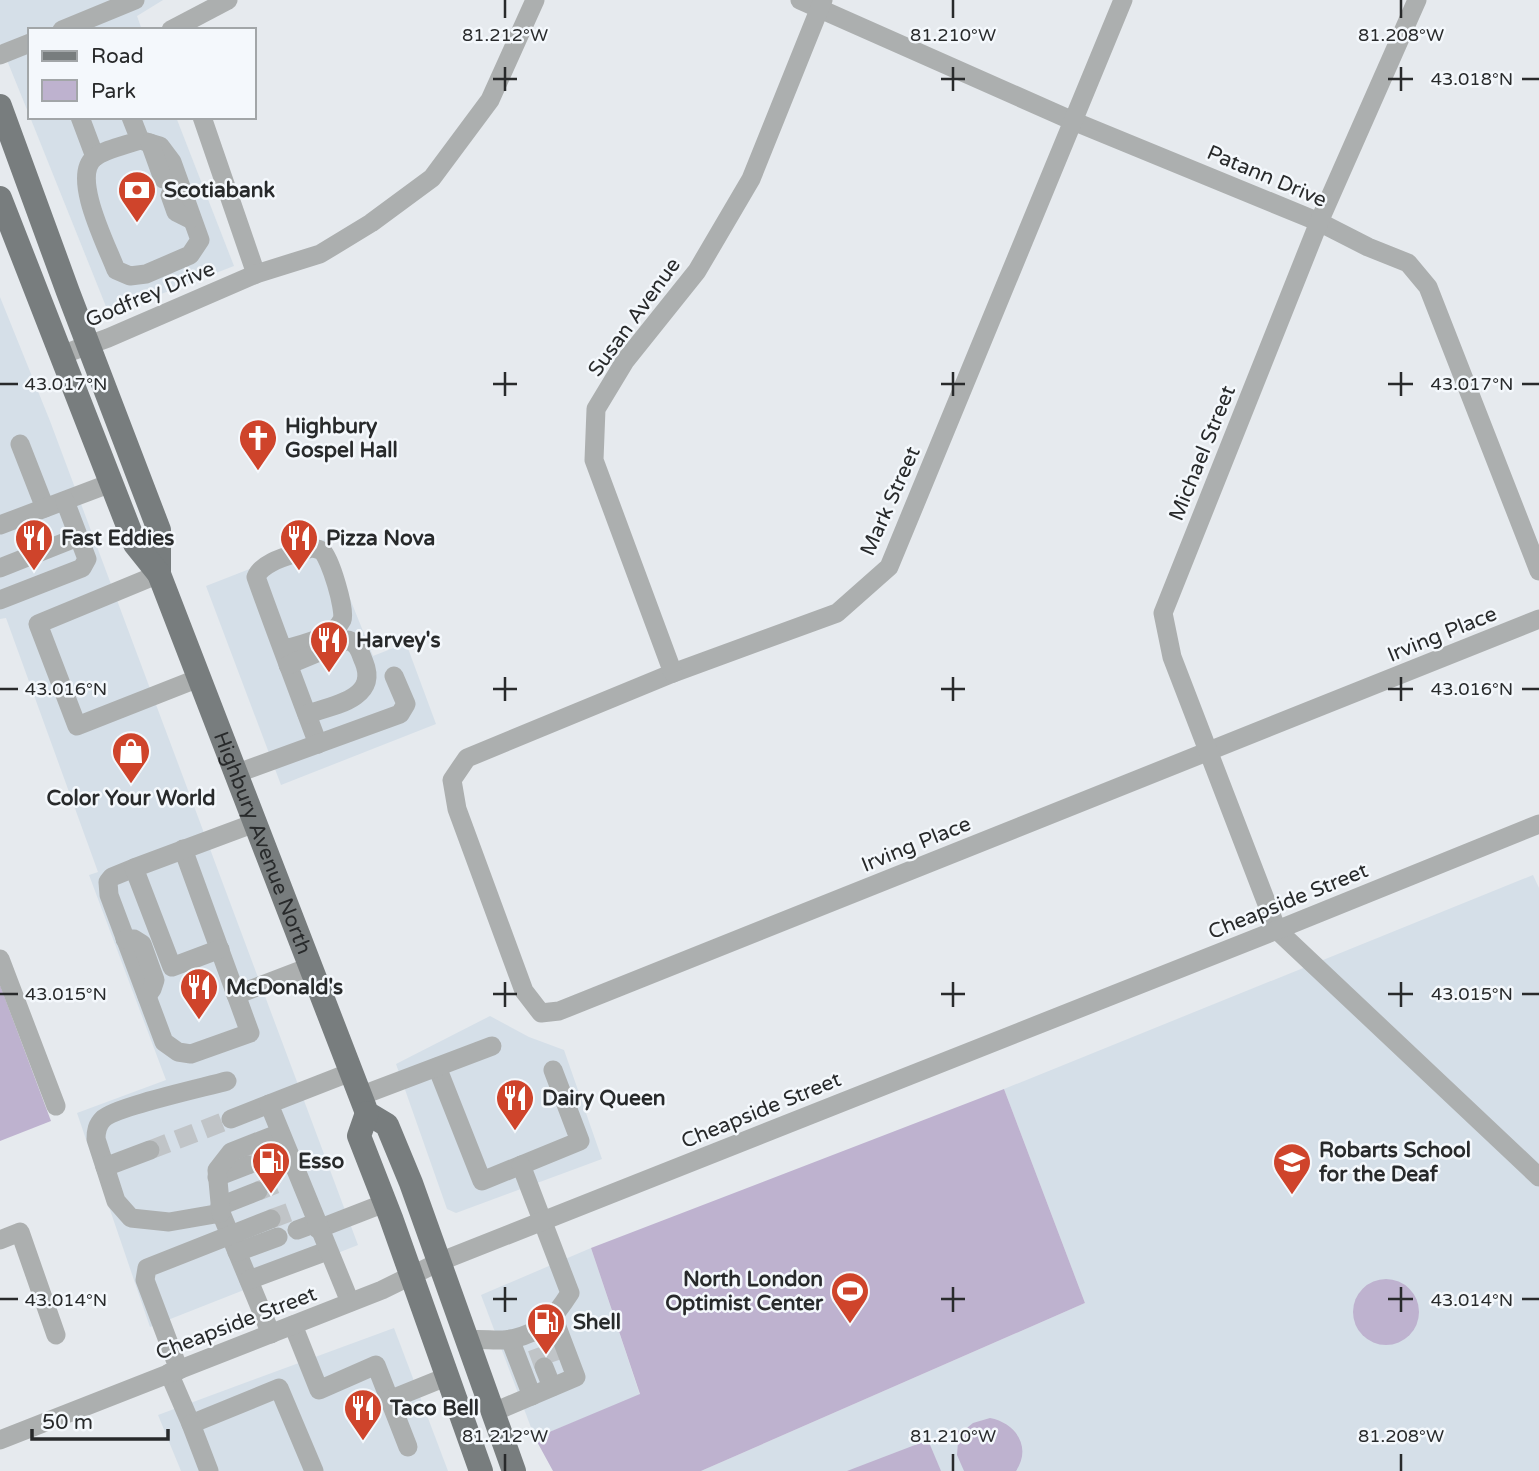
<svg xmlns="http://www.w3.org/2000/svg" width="1539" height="1471" viewBox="0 0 1539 1471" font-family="'Varela Round',sans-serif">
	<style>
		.built { fill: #d5dfe8 }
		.green { fill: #beb2cf }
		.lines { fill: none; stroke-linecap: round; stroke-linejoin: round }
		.minor-tunnel { stroke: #c0c4c7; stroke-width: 19; stroke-dasharray: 19 10; stroke-linecap: butt }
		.minor { stroke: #acafaf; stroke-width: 19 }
		.major { stroke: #787d7e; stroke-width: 24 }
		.ticks { fill: none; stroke: #282a2b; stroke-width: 2.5 }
		.labels { text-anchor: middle; stroke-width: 5; stroke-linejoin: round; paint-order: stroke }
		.street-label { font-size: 21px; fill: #282a2b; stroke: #f4f8fc }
		.poi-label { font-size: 21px; font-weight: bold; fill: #282a2b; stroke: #f4f8fc; text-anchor: start }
		.ticks-label { font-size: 18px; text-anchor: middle; fill: #282a2b; stroke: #f4f8fc; stroke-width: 5; stroke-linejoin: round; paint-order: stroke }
	</style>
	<rect width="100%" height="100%" fill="#e6eaee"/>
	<g class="built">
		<path d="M0 0H163L137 16 142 30H30V117L0 43Z"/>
		<path d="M30 117H176L234 266 109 314Z"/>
		<path d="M0 297 50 421 358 1245 150 1327 77 1113 166 1080 89 875 98 872 6 618 0 619Z"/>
		<path d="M326 539 373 656 406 643 436 724 281 785 206 586Z"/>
		<path d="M1533 875 1539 888V1471H701L1085 1303 1004 1089Z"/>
		<path d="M490 1016 529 1037 564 1050 602 1159 456 1213 447 1209 396 1064Z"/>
		<path d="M591 1248 640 1395 535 1438 481 1295Z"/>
		<path d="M394 1328 448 1471H181L158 1415Z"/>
	</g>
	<g class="green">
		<path d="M0 985 51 1121 0 1141Z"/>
		<path d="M1004 1089 1085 1303 701 1471H553L535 1438 640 1394 591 1248Z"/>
		<circle cx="1386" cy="1312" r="33"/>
		<path d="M990 1418C1016 1423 1032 1447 1016 1471H964L957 1455 958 1442 953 1440 957 1430 962 1432 973 1423Z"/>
		<path d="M928 1440 941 1471H847Z"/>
	</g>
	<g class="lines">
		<g class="minor-tunnel">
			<path d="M150 1150 231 1119"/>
			<path d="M248 1165 269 1157"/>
			<path d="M258 1191 279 1183"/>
			<path d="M271 1219 290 1212"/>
			<path d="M550 1343 557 1363"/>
			<path d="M537 1348 544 1367"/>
		</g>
		<g class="minor">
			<path d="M800 0 1073 121 1319 222 1368 247 1408 263 1428 287 1539 571"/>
			<path d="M1123 0 889 567 837 613 673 673 467 758 452 780 457 809 524 991 541 1013 559 1011 1539 619"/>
			<path d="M1417 0 1319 222 1163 613 1172 657 1277 930 1539 1177"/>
			<path d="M62 30 135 0"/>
			<path d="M171 30 228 0"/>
			<path d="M0 55 30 43"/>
			<path d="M80 117 95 157"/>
			<path d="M131 117 140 140 160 146 172 162 200 240 190 255 146 274 130 276 116 270C107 246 71 177 94 158 105 149 127 145 140 140"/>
			<path d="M202 117 256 274"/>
			<path d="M150 143 163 179"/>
			<path d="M170 195 176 212 190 219"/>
			<path d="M61 355 108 338 256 274 320 254 371 223 432 178 490 100 535 0"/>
			<path d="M20 444 45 508"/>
			<path d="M0 525 111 483"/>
			<path d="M0 568 78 537"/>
			<path d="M159 574 38 624 77 726 199 678"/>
			<path d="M0 600 82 568 87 559 65 501"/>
			<path d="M283 650C300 644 333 639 342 620 346 610 330 558 322 551 317 548 316 549 311 548 294 555 263 560 256 577 276 633 297 688 318 744"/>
			<path d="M288 665 348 640C359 644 360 653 364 662 379 699 332 706 307 714"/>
			<path d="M673 673 594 460 596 409 625 361 697 271 751 179 823 0"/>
			<path d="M235 774 400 714 406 704 394 676"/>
			<path d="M134 868 112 877 108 882 109 895 164 1042 178 1052 191 1054 250 1033 183 849"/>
			<path d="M125 939H134L142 944 155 980 152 989 147 996"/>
			<path d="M220 949 172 967 134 868 255 823"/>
			<path d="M0 959 56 1106"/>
			<path d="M236 995 309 967"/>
			<path d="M437 1067 482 1181 580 1141 553 1070"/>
			<path d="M227 1081C206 1087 114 1107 103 1119 97 1125 96 1131 96 1139L116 1201 131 1218 169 1222 221 1213 271 1334"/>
			<path d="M360 1096 492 1046"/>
			<path d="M231 1119 269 1104"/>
			<path d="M105 1167 150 1150"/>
			<path d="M217 1177 248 1165"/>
			<path d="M220 1206 258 1191"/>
			<path d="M221 1213 217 1170 231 1152 280 1133"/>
			<path d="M318 1229 385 1203"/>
			<path d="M297 1230 316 1223"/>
			<path d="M0 1240 20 1232 56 1335"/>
			<path d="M237 1252 278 1237"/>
			<path d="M249 1280 327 1251"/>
			<path d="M350 1302 269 1104 351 1072"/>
			<path d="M293 1325 319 1390 376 1365 408 1447"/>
			<path d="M510 1339 532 1396"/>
			<path d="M468 1340C482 1338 499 1342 512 1339 543 1332 554 1318 570 1293L521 1165"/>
			<path d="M544 1367 552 1387"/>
			<path d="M179 1370 145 1280 147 1268 271 1219"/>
			<path d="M169 1373 191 1424 279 1388 314 1471"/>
			<path d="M389 1400 446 1377"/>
			<path d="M494 1412 576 1377 554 1319"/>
			<path d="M191 1424 209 1471"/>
			<path d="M0 1440 382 1290 439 1262 1277 930 1539 824"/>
		</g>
		<g class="major">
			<path d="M0 106 68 292 159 530V574"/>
			<path id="s1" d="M0 198 135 544 159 574 367 1113 387 1125 411 1183 514 1471"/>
			<path d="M367 1113 359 1136 391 1218 481 1471"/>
		</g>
	</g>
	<path class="ticks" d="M505 0V18M953 0V18M1401 0V18M505 67V91M953 67V91M1401 67V91M493 79H517M941 79H965M1388 79H1413M1522 79H1539M505 372V396M953 372V396M1401 372V396M0 384H18M493 384H517M941 384H965M1388 384H1413M1522 384H1539M505 677V701M953 677V701M1401 677V701M0 689H18M493 689H517M941 689H965M1388 689H1413M1522 689H1539M505 982V1007M953 982V1007M1401 982V1007M0 994H18M493 994H517M941 994H965M1388 994H1413M1522 994H1539M505 1287V1312M953 1287V1312M1401 1287V1312M0 1299H18M493 1299H517M941 1299H965M1388 1299H1413M1522 1299H1539M505 1454V1471M953 1454V1471M1401 1454V1471"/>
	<defs>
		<symbol id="bank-pin" viewBox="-11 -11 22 30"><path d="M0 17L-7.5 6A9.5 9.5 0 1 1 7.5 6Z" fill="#cf442b" stroke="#f4f8fc"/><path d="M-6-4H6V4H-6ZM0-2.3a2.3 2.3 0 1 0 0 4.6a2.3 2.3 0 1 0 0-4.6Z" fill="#fff"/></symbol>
		<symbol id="church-pin" viewBox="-11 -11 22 30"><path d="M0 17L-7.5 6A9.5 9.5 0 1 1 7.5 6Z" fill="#cf442b" stroke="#f4f8fc"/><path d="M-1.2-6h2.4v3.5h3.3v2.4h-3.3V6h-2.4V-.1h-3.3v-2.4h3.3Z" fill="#fff"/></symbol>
		<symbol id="restaurant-pin" viewBox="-11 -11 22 30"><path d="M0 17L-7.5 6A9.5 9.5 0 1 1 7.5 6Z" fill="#cf442b" stroke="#f4f8fc"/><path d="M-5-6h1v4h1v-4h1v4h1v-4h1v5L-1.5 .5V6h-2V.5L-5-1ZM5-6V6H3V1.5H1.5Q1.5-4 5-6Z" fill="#fff"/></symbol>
		<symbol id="shop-pin" viewBox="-11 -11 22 30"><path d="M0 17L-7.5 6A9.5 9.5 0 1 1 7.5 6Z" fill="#cf442b" stroke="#f4f8fc"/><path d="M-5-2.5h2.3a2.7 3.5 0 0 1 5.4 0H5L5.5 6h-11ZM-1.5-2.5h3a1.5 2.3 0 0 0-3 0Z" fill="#fff"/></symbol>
		<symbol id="fuel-pin" viewBox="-11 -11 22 30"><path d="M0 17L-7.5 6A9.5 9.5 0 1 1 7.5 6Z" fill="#cf442b" stroke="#f4f8fc"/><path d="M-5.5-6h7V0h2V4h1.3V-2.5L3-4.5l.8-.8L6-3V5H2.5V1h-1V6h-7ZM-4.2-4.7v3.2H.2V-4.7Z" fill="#fff"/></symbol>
		<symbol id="school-pin" viewBox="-11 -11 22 30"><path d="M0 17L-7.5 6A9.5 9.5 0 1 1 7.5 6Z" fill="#cf442b" stroke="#f4f8fc"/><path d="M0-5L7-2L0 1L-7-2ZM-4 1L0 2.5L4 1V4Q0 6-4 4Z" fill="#fff"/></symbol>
		<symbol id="stadium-pin" viewBox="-11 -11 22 30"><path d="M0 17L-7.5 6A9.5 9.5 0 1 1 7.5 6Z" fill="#cf442b" stroke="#f4f8fc"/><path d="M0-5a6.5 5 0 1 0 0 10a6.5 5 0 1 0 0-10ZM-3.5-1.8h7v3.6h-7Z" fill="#fff"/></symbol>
	</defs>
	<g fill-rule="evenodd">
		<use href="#bank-pin" x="115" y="168" width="44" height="60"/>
		<use href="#church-pin" x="236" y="416" width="44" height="60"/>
		<use href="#restaurant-pin" x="12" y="516" width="44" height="60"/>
		<use href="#restaurant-pin" x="277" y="516" width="44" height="60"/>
		<use href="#restaurant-pin" x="307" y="618" width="44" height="60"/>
		<use href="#shop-pin" x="109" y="729" width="44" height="60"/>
		<use href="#restaurant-pin" x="177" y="965" width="44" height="60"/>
		<use href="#restaurant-pin" x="493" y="1076" width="44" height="60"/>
		<use href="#fuel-pin" x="249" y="1139" width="44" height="60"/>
		<use href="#school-pin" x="1270" y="1140" width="44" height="60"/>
		<use href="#stadium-pin" x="828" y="1269" width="44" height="60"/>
		<use href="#fuel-pin" x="524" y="1300" width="44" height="60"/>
		<use href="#restaurant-pin" x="341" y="1386" width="44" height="60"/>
	</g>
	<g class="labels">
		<g class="street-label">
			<text transform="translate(1267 176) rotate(23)" y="7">Patann Drive</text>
			<text transform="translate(150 294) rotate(-23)" y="7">Godfrey Drive</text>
			<text transform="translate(634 317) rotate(-54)" y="7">Susan Avenue</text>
			<text transform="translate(1202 453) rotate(-68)" y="7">Michael Street</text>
			<text transform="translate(890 501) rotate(-66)" y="7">Mark Street</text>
			<text transform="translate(1442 634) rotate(-22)" y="7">Irving Place</text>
			<text dy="7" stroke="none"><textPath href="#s1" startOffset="698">Highbury Avenue North</textPath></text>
			<text transform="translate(916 844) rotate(-22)" y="7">Irving Place</text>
			<text transform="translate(1288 901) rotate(-22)" y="7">Cheapside Street</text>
			<text transform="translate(761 1110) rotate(-22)" y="7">Cheapside Street</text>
			<text transform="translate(236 1323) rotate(-21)" y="7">Cheapside Street</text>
		</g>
		<g class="poi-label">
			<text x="164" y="197">Scotiabank</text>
			<text x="285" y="433">Highbury<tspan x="285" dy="24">Gospel Hall</tspan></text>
			<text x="61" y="545">Fast Eddies</text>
			<text x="326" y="545">Pizza Nova</text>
			<text x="356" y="647">Harvey's</text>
			<text x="131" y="805" text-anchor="middle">Color Your World</text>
			<text x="226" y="994">McDonald's</text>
			<text x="542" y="1105">Dairy Queen</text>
			<text x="1319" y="1157">Robarts School<tspan x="1319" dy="24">for the Deaf</tspan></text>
			<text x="298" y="1168">Esso</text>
			<text x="823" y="1286" text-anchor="end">North London<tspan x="823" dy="24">Optimist Center</tspan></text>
			<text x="573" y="1329">Shell</text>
			<text x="390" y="1415">Taco Bell</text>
		</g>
	</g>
	<g class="ticks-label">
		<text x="505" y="41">81.212°W</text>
		<text x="953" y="41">81.210°W</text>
		<text x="1401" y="41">81.208°W</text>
		<text x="1472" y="85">43.018°N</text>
		<text x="66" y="390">43.017°N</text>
		<text x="1472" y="390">43.017°N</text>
		<text x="66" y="695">43.016°N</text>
		<text x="1472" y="695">43.016°N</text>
		<text x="66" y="1000">43.015°N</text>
		<text x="1472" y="1000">43.015°N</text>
		<text x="66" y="1306">43.014°N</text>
		<text x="1472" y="1306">43.014°N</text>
		<text x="505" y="1442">81.212°W</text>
		<text x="953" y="1442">81.210°W</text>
		<text x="1401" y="1442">81.208°W</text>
	</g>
	<rect x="28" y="28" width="228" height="91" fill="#f4f8fc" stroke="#a2a6a8" stroke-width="2"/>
	<rect x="42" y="51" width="35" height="10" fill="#787d7e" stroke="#a2a6a8" stroke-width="2"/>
	<text x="91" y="63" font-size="21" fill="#282a2b">Road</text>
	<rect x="42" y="80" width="35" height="21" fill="#beb2cf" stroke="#a2a6a8" stroke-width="2"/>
	<text x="91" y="98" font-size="21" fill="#282a2b">Park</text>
	<path d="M32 1429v10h136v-10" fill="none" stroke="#282a2b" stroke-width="3.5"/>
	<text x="42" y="1429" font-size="21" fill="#282a2b" stroke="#f4f8fc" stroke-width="5" paint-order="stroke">50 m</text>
</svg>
